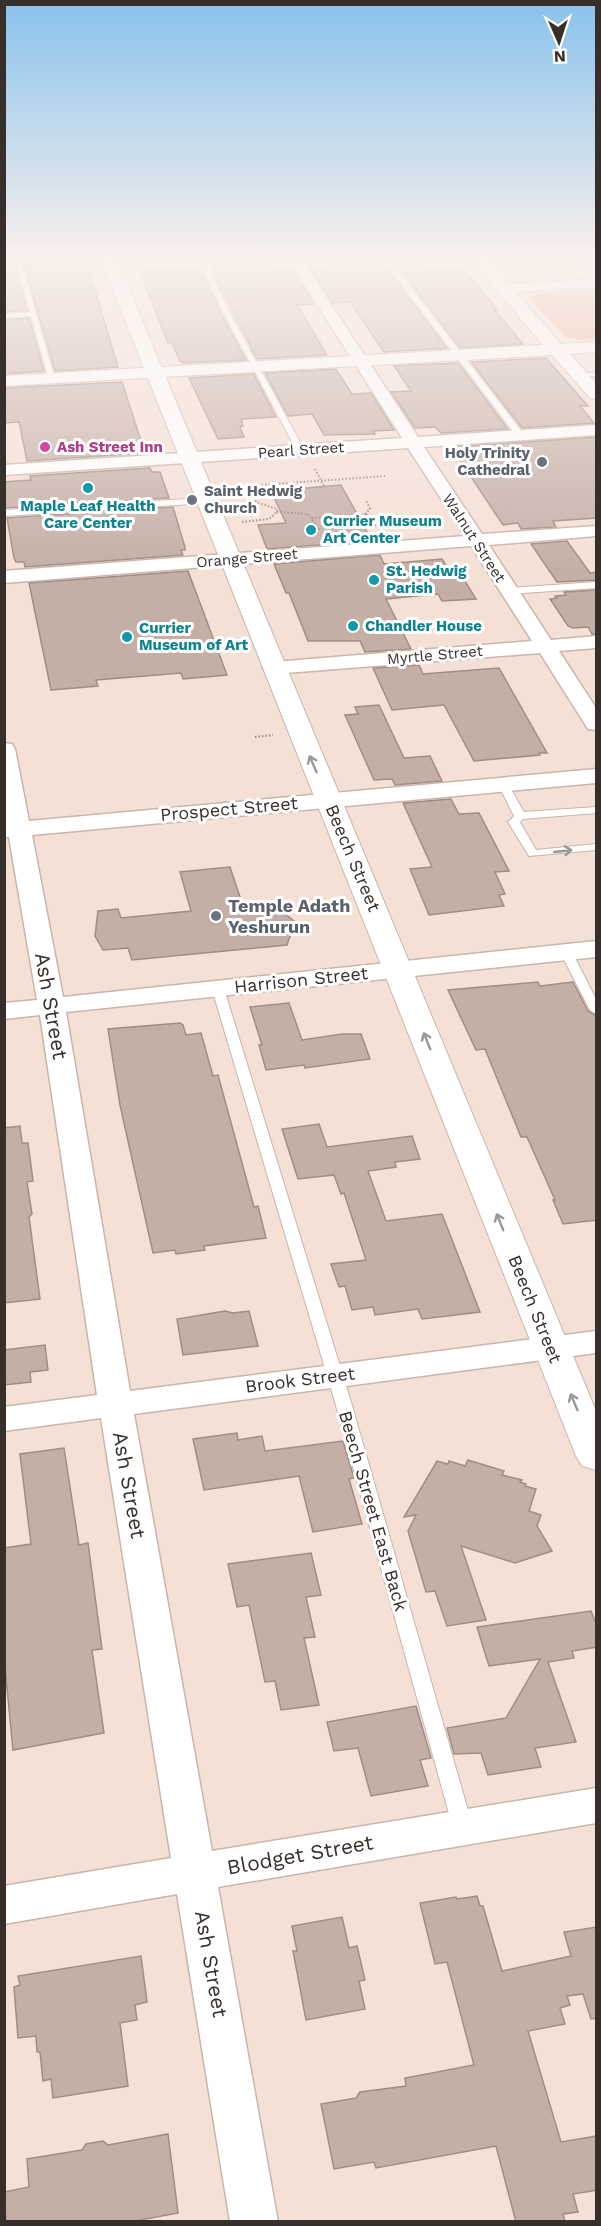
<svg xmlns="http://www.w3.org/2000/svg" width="601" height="2226" viewBox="0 0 601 2226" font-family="'Work Sans',sans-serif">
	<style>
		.green { fill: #e7af93 }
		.building { fill: #c4afa6; stroke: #a08d83; stroke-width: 1.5 }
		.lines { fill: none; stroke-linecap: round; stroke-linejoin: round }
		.lane-casing { stroke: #c9b5ab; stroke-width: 2 }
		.street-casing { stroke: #c9b5ab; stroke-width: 3 }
		.secondary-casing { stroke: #c9b5ab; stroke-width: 2 }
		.primary-casing { stroke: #c9b5ab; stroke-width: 2 }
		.path { stroke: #998a83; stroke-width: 2; stroke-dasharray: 1.5 2; stroke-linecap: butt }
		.lane { fill: #fff; fill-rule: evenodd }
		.street { fill: #fff; fill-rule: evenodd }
		.secondary { fill: #fff; fill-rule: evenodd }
		.primary { fill: #fff; fill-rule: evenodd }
		.oneway { stroke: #9b9795 }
		.hotel-dot { fill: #d1479c; stroke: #fff; stroke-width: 2 }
		.worship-dot { fill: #6b7280; stroke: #fff; stroke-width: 2 }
		.culture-dot { fill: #0f9aa8; stroke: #fff; stroke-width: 2 }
		.labels { text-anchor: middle; stroke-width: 6; stroke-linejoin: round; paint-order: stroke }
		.far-hotel-label { font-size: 15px; font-weight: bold; fill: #b23c85; stroke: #fff; text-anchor: start }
		.far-street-label { font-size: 15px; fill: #372f2b; stroke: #fff }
		.far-worship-label { font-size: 15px; font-weight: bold; fill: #5b616d; stroke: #fff; text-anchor: end }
		.far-culture-label { font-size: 15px; font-weight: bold; fill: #0d838f; stroke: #fff; text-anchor: start }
		.street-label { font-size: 18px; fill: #372f2b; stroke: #fff }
		.worship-label { font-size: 18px; font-weight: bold; fill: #5b616d; stroke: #fff; text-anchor: start }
		.near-street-label { font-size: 21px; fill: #372f2b; stroke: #fff }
	</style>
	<rect width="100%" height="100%" fill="#f5e0d6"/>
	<path class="green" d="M596 290V339L581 340 566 337 528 297 540 293Z"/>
	<g class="building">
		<path d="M4 260H13L27 310 4 312Z"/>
		<path d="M23 260H86L118 367 55 371Z"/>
		<path d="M215 260 270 262 275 270 292 269 314 304 297 305 327 355 257 359 211 269H215L213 264H216Z"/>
		<path d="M380 264 390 273 447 348 384 352 350 302 333 303 310 268Z"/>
		<path d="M200 269 221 313 246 360 184 363 180 361 172 343H168L140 272Z"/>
		<path d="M463 269 497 309H494L523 344 460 348 403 273Z"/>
		<path d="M29 318 44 371 4 374V320Z"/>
		<path d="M546 358 588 406H580L594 423 522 428 471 362Z"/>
		<path d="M458 363 508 429 441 433 435 427 415 428 391 392 411 391 394 366Z"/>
		<path d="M336 369 352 394 371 393 394 430 373 431 375 434 324 435 312 414 288 416 265 373Z"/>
		<path d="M254 374 276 417 241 419 243 426 240 427 244 437 218 439 189 378Z"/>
		<path d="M122 382 145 453 27 461 19 422 4 423V388Z"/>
		<path d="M597 437V518L553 521 556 527 521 529 518 523 503 525 451 447Z"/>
		<path d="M150 468 152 472H160L169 498 5 508 4 482 31 480 30 476Z"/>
		<path d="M341 485 372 541 267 549 258 525 286 523 271 491Z"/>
		<path d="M173 507 185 547V550H181L183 555 25 567 24 562H16L14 558 7 518Z"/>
		<path d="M567 541 590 573 597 572V580L557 582 531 544Z"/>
		<path d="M380 555 384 564 442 559 451 573H460L476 599 442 601 438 594 386 599 411 649 365 652 360 641H308L289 593H286L274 564Z"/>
		<path d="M188 571 227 675 183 679 181 673 96 680 98 686 51 690 29 583Z"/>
		<path d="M597 590V634H592L588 627 573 628 568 626 550 599 557 598 555 596 566 595 564 592Z"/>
		<path d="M419 665 423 674 499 668 547 753H539L540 755 474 761 444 705 392 710 373 668Z"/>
		<path d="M379 705 404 758 430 756 442 781 395 785 392 779 374 780 345 715 358 714 355 707Z"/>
		<path d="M451 799 459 814 479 813 509 871 495 872 505 894 499 895 504 906 429 915 410 869 432 867 403 803Z"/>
		<path d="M230 867 243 906 272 903 295 922 287 945 132 960 128 948 103 950 95 936 98 911 118 909 121 918 191 911 180 872Z"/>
		<path d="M538 982 540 986 573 982 588 1011 597 1016V1220L563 1224 553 1200H555L527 1137H521L485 1049 476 1050 448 990Z"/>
		<path d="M289 1003 302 1040 342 1034H361L370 1059 305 1068 304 1065 266 1070 259 1045H262L250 1007Z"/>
		<path d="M180 1023 183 1025 186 1035 201 1033 213 1076 218 1075 254 1207 258 1206 266 1238 204 1246 205 1250 176 1254 175 1250 153 1253 120 1105 108 1029Z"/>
		<path d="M319 1124 327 1147 412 1136 420 1159 395 1162 396 1167 368 1171 386 1221 442 1214 480 1312 422 1319 418 1309 375 1315 373 1307 352 1310 345 1286 339 1287 331 1264 366 1260 344 1193 341 1194 334 1175 298 1179 282 1129Z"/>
		<path d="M20 1126 22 1143H28L33 1181 27 1182 32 1214 29 1217 40 1299 4 1303V1128Z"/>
		<path d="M225 1311 233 1313 249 1311 258 1346 183 1355 177 1319Z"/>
		<path d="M45 1345 48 1370 30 1372 31 1382 4 1385V1350Z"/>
		<path d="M237 1433 238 1440 262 1436 265 1451 343 1441 354 1478 349 1479 362 1524 313 1532 299 1476 204 1490 193 1439Z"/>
		<path d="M64 1448 79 1545 88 1543 102 1649 92 1650 104 1733 13 1750 4 1657V1548L31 1544 20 1454Z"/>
		<path d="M468 1460 504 1471 502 1475 522 1480 520 1482 526 1484 525 1486 536 1489 529 1511 541 1515 537 1526 552 1551 515 1563 461 1546 486 1620 447 1626 435 1591 426 1592 408 1531 416 1515 404 1517 437 1461 448 1464 449 1461 465 1466Z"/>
		<path d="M311 1553 321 1595 306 1597 315 1637 304 1638 319 1705 281 1710 275 1681 265 1682 249 1605 237 1607 228 1564Z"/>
		<path d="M591 1611 597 1626V1647L572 1651 574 1658 548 1662 576 1742 535 1748 541 1767 488 1775 481 1753 454 1754 447 1728 506 1718 540 1659 489 1666 477 1627Z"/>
		<path d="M416 1706 431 1758 420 1760 428 1786 371 1796 358 1748 334 1751 327 1722Z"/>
		<path d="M477 1896 480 1906H483L502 1971 571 1956 564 1932 597 1927V2018L591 2019 583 1994 567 1996 570 2005 560 2008 565 2024 528 2031 561 2142 597 2136V2190L573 2194 578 2212 563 2214 565 2222H516L496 2146 376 2168 374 2162 334 2169 321 2104 356 2098 360 2092 406 2086 405 2078 474 2065 447 1962 435 1964 420 1903 456 1897 457 1899Z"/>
		<path d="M342 1917 349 1948 357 1946 365 1980 359 1981 365 2009 306 2020 293 1951H297L292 1926Z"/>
		<path d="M141 1956 147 2002 135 2005 137 2020 120 2023 128 2086 53 2098 51 2079 43 2081 40 2052H37L36 2036 18 2038 14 1987 20 1985 18 1976Z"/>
		<path d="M168 2134 178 2213 130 2222H6L4 2192 29 2187 27 2159 82 2150 86 2144 103 2141 108 2145Z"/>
	</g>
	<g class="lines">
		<defs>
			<g id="lane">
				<path d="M15 260H21L55 380 48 378 31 316 4 318V314L30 312Z"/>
				<path d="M198 260H204L229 312 305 451 304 453 297 451 223 312Z"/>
				<path d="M383 260H390L523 433V437H517Z"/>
				<path d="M478 260H510L479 264 476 262Z"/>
				<path d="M596 372V376L579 377 575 375Z"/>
				<path d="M204 498 207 499V503L4 516V510Z"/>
				<path d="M596 582V588L509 594 504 591 509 588Z"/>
				<path d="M503 781 508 784 524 812 596 807V813L523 819 520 822 536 850 596 844V850L529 856 508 822 514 816 498 784Z"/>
				<path d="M566 948 572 952 596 999V1014L590 1010 560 952Z"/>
				<path d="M218 985 224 989 351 1402 473 1828 470 1834 463 1836 456 1834 453 1828 335 1402 212 989Z"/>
			</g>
			<g id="street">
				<path d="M289 260H302L418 437 596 425V435L424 447 482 534 596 526V536L489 545 551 640 596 636V648L559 651 596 708V730L588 729 540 653 273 674 266 672 263 668 266 664 273 662 532 641 471 546 4 583V571L465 536 408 448 4 475V465L402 438Z"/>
				<path d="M596 279V287L502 293 495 289 502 285Z"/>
				<path d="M4 743 12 744 15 749 29 821 596 769V783L32 835 63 997 596 941V957L66 1012 130 1391 596 1331V1353L134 1414 212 1851 596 1788V1823L218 1887 278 2222H230L177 1894 4 1924V1886L171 1858 101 1418 4 1431V1407L97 1395 40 1015 4 1019V1003L37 1000 9 837H4Z"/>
			</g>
			<path id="secondary" d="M471 260H487L561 344 596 342V352L570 354 596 383V399L590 398 552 355 4 386V376L543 345Z"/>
			<path id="primary" d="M101 260H117L596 1411V1470L582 1466 576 1456Z"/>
		</defs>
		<use href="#lane" class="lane-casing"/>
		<use href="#street" class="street-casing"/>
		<use href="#secondary" class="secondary-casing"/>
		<use href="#primary" class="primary-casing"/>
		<g class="path">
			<path d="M315 469 324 486"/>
			<path d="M277 512 308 514 320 531"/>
			<path d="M365 514 370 509 366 500"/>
			<path d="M366 514 376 527"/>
			<path d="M312 518 366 514"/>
			<path d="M242 522 269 519 277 512V509L256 502 248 486 385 476"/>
			<path d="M255 737 273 735"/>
		</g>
		<use href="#lane" class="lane"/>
		<use href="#street" class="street"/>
		<use href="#secondary" class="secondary"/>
		<use href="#primary" class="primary"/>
	</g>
	<defs><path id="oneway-shaft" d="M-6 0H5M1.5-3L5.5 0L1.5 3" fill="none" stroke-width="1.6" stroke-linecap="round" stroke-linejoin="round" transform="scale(1.5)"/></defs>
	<g class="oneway">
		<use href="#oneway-shaft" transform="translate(313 764) rotate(-113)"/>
		<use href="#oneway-shaft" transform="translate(563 851) rotate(-6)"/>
		<use href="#oneway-shaft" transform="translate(427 1041) rotate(-112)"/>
		<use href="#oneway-shaft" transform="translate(500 1222) rotate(-112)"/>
		<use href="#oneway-shaft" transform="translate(574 1402) rotate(-113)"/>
	</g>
	<linearGradient id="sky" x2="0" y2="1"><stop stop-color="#88c2ec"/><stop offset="0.45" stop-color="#faf1ed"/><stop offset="1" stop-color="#faf1ed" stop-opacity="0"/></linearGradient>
	<rect width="601" height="572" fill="url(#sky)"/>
	<circle class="hotel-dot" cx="45" cy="447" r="6"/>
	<g class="worship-dot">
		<circle cx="542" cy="462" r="6"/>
		<circle cx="192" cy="500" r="6"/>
		<circle cx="216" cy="916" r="6"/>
	</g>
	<g class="culture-dot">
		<circle cx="88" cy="488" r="6"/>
		<circle cx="311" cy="530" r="6"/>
		<circle cx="374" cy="580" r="6"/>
		<circle cx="353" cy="626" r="6"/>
		<circle cx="127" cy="637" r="6"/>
	</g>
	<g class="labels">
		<g class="far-hotel-label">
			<text x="57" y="452">Ash Street Inn</text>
		</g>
		<g class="far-street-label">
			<text transform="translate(301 450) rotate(-4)" y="5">Pearl Street</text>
			<text transform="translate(474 538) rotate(57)" y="5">Walnut Street</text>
			<text transform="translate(247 558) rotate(-5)" y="5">Orange Street</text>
			<text transform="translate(435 655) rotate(-5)" y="5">Myrtle Street</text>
		</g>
		<g class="far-worship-label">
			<text x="530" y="458">Holy Trinity<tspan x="530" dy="17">Cathedral</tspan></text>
			<text x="204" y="496" text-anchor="start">Saint Hedwig<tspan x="204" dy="17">Church</tspan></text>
		</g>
		<g class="far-culture-label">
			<text x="88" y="511" text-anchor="middle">Maple Leaf Health<tspan x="88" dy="17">Care Center</tspan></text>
			<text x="323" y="526">Currier Museum<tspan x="323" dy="17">Art Center</tspan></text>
			<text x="386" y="576">St. Hedwig<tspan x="386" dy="17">Parish</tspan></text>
			<text x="365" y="631">Chandler House</text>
			<text x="139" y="633">Currier<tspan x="139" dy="17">Museum of Art</tspan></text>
		</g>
		<g class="street-label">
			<text transform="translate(229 809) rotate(-5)" y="6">Prospect Street</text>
			<text transform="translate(353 858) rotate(67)" y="6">Beech Street</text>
			<text transform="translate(301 980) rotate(-6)" y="6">Harrison Street</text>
			<text transform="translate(535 1309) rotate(68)" y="6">Beech Street</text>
			<text transform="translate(300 1380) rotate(-7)" y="6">Brook Street</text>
			<text transform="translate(373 1511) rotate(74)" y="6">Beech Street East Back</text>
		</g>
		<g class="worship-label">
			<text x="228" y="912">Temple Adath<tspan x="228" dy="21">Yeshurun</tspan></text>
		</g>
		<g class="near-street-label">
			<text transform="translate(51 1006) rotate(80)" y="7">Ash Street</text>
			<text transform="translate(129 1485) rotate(80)" y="7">Ash Street</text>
			<text transform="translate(300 1855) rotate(-10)" y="7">Blodget Street</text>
			<text transform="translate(211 1964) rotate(80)" y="7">Ash Street</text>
		</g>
	</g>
	<rect width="601" height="2226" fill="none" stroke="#372f2b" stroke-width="12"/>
	<g transform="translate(559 42) rotate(177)" stroke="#ffffff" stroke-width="4.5" paint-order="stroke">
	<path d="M0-4.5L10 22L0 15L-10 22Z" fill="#372f2b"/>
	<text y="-9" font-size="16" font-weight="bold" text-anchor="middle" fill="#372f2b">N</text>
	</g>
</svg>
